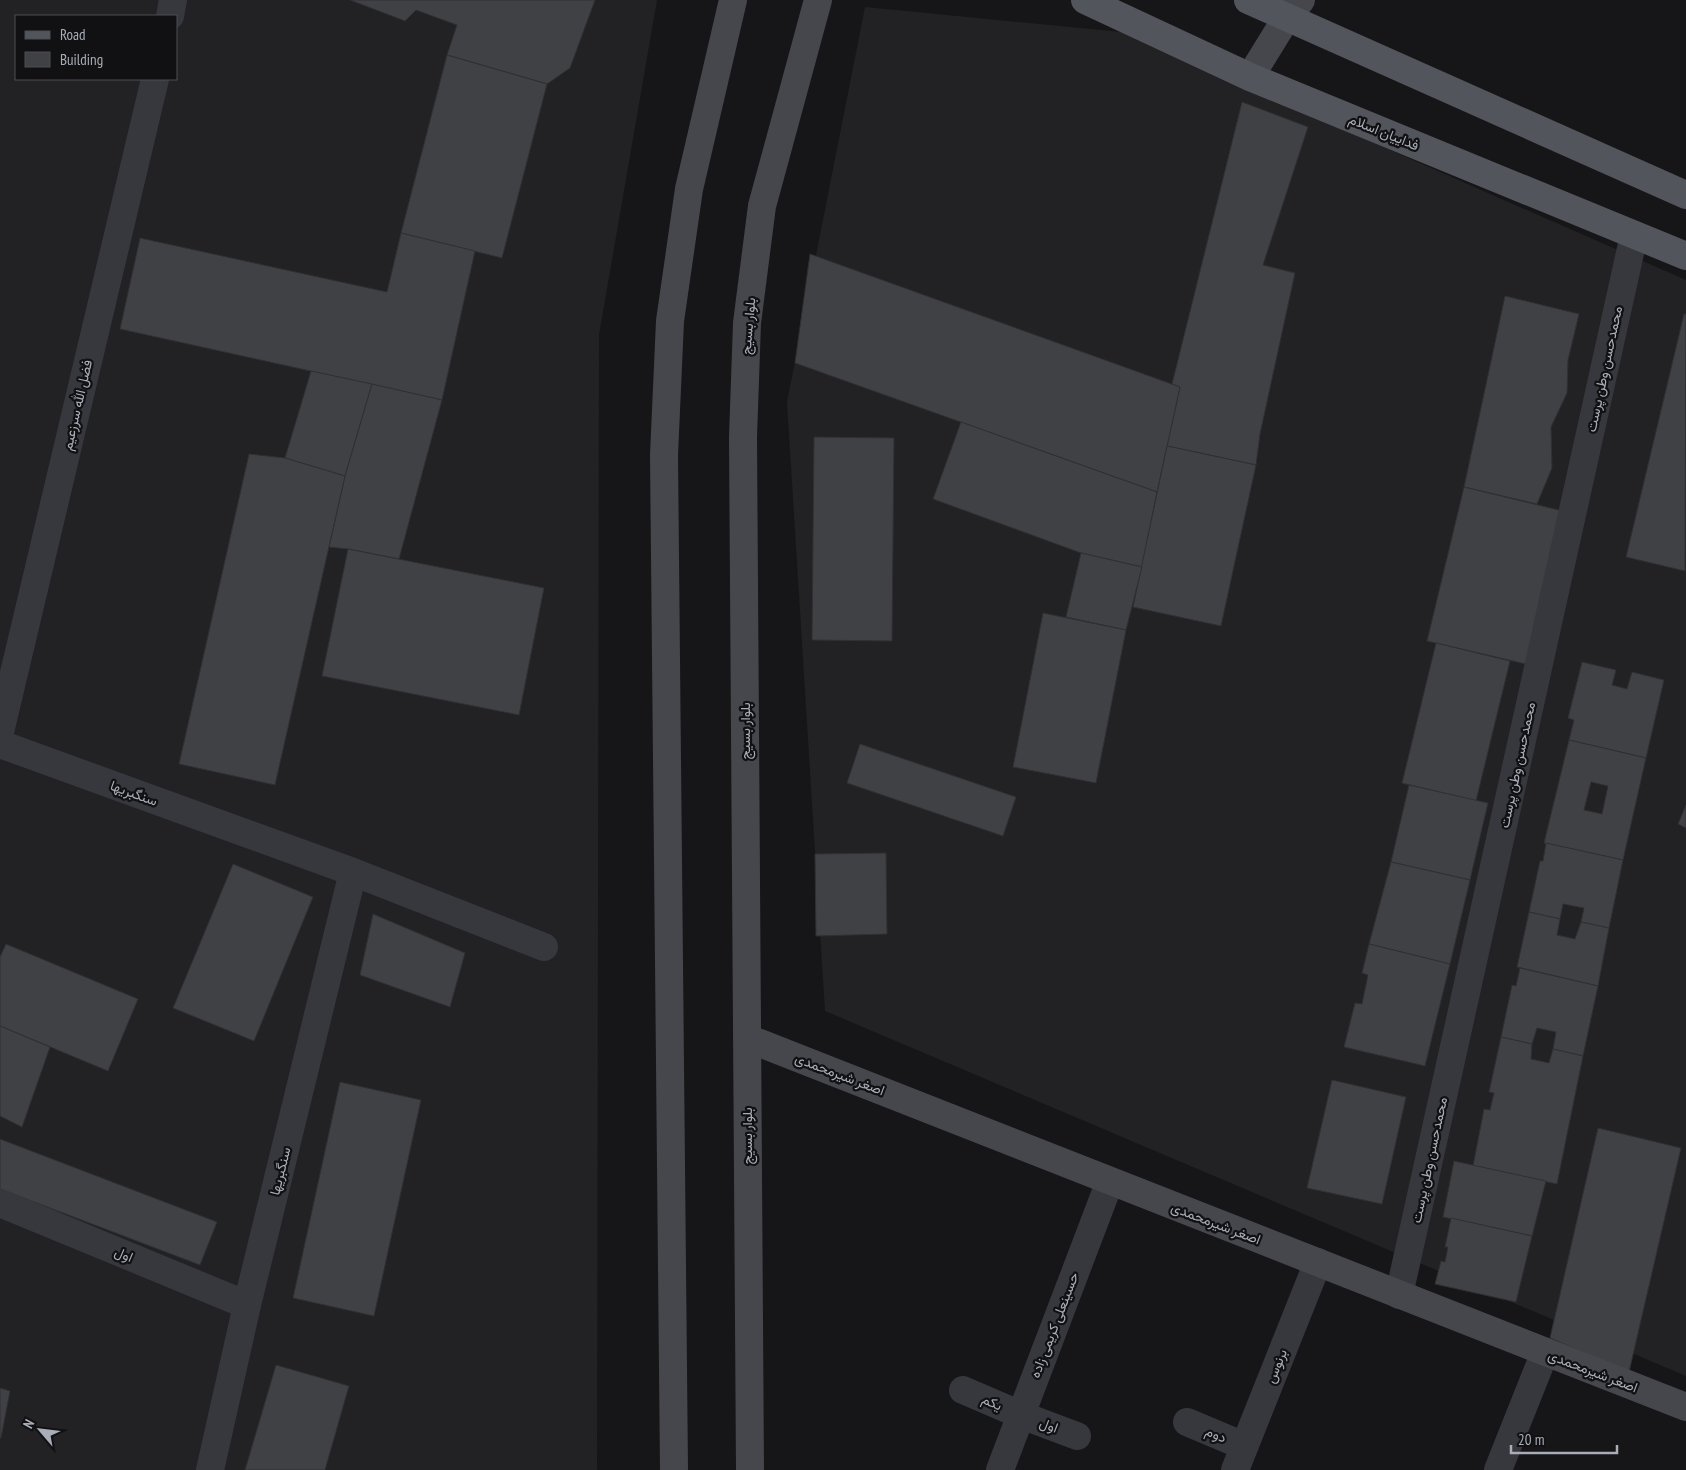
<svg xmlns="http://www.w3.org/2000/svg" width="1686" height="1470" viewBox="0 0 1686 1470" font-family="'PT Sans Narrow',Vazirmatn,sans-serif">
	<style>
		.built { fill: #222225; fill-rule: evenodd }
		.building { fill: #404145; stroke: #303034; fill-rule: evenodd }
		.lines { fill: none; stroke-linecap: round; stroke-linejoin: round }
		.street { stroke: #37383d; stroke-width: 28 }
		.secondary { stroke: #45474d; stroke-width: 28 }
		.primary { stroke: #53555c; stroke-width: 28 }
		.labels { text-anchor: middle; stroke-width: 4.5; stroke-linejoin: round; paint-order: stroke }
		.street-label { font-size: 14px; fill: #a8adb8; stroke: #111113 }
	</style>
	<rect width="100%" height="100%" fill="#161618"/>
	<g class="built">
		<path d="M0 0H657L599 335 597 1470H0ZM16 16H176V79H16Z"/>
		<path d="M865 7 1122 32 1686 280V1376L825 1011 787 402Z"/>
	</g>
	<g class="building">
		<path d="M350 0H595L570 68 547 84 447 55 457 25 416 10 405 21Z"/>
		<path d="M447 55 547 84 502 258 401 233Z"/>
		<path d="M1242 102 1308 127 1263 265 1295 273 1260 434 1256 465 1167 446 1180 387 1172 384Z"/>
		<path d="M401 233 475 251 442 400 120 329 140 238 387 292Z"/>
		<path d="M810 254 1180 387 1157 492 795 363Z"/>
		<path d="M1505 296 1579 314 1568 360 1567 393 1551 427 1552 468 1537 504 1464 487Z"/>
		<path d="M1684 314H1686L1685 571 1626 557Z"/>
		<path d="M311 371 372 384 345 476 285 458Z"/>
		<path d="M372 384 442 400 399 559 348 549 329 547 345 476Z"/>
		<path d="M961 422 1157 492 1142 567 1081 553 933 499Z"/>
		<path d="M814 437 894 438 892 641 812 640Z"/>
		<path d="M1167 446 1256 465 1221 626 1133 607Z"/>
		<path d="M249 454 285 458 345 476 275 785 179 764Z"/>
		<path d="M1464 487 1567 512 1530 665 1427 641Z"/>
		<path d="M348 549 544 588 519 715 322 676Z"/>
		<path d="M1081 553 1142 567 1126 630 1066 617Z"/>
		<path d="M1043 613 1126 630 1096 783 1013 767Z"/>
		<path d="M1436 643 1510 661 1476 801 1402 783Z"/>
		<path d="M1582 662 1616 670 1612 685 1627 689 1632 672 1664 680 1646 758 1569 740 1574 720 1568 718Z"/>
		<path d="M1569 740 1646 758 1623 860 1544 843ZM1591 782 1608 786 1602 814 1584 810Z"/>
		<path d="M860 744 1016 797 1003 836 847 783Z"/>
		<path d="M1409 785 1488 803 1470 880 1391 862Z"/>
		<path d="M1686 805V828L1678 824Z"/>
		<path d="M1546 843 1623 860 1609 928 1581 922 1584 908 1563 904 1560 919 1529 912 1540 861H1543Z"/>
		<path d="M886 853 887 934 816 936 815 854Z"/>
		<path d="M1391 862 1470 880 1450 964 1369 944Z"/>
		<path d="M233 864 313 897 254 1041 173 1008Z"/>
		<path d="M1529 912 1560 919 1557 935 1575 939 1581 922 1609 928 1598 986 1517 967Z"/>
		<path d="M373 914 465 953 450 1007 360 975Z"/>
		<path d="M6 944 138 999 108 1071 0 1026V957Z"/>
		<path d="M1369 944 1450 964 1425 1066 1344 1047 1355 1003 1362 1004 1368 975 1362 973Z"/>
		<path d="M1520 968 1598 986 1583 1056 1553 1049 1556 1032 1537 1028 1532 1044 1501 1037 1512 985 1516 986Z"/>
		<path d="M0 1026 50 1047 22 1127 0 1116Z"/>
		<path d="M1501 1037 1532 1044 1531 1059 1549 1063 1553 1049 1583 1056 1557 1184 1473 1166 1484 1109 1490 1110 1494 1093 1489 1092Z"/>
		<path d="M1332 1080 1406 1097 1382 1204 1307 1188Z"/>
		<path d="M340 1082 421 1100 374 1316 293 1298Z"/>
		<path d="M1598 1128 1681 1148 1629 1372 1550 1338Z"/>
		<path d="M0 1139 217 1222 200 1265 0 1189Z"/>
		<path d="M1454 1161 1546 1181 1532 1236 1443 1217Z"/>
		<path d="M1451 1218 1532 1236 1516 1302 1435 1284 1441 1261 1445 1262 1448 1247H1445Z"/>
		<path d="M276 1365 349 1386 325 1470H245Z"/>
		<path d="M0 1388 10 1391 1 1438H0Z"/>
	</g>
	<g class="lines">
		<g class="street">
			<path d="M170 16 173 0"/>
			<path d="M0 732 155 79"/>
			<path d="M0 744 353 872 544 947"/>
			<path d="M0 1203 247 1305"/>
			<path d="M1399 1295 1634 235"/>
			<path d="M963 1390 1021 1415 1077 1436"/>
			<path d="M1187 1422 1244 1446"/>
			<path d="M210 1470 247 1305 353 872"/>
			<path d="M1000 1470 1110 1181"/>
			<path d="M1235 1470 1318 1262"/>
			<path d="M1498 1470 1545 1352"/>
		</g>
		<g class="secondary">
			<path d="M1250 77 1287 17 1301 0"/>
			<path d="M747 1038 1686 1407"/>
			<path d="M674 1470 664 455 670 321 689 189 733 0"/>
			<path d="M750 1470 743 437 747 323 762 206 818 0"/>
		</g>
		<g class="primary">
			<path d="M1085 0 1250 77 1686 256"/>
			<path d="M1248 0 1686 195"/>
		</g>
	</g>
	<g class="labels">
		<g class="street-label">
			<text transform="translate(1384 132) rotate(22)" y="5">فداییان اسلام</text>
			<text transform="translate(748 326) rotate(-85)" y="5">بلوار بسیج</text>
			<text transform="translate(1604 369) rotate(-78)" y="5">محمدحسن وطن پرست</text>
			<text transform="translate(77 405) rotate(-77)" y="5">فضل الله سرزعیم</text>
			<text transform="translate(745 731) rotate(-90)" y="5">بلوار بسیج</text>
			<text transform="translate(1517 765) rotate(-78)" y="5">محمدحسن وطن پرست</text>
			<text transform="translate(134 793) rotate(20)" y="5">سنگبریها</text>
			<text transform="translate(840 1074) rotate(21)" y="5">اصغر شیرمحمدی</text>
			<text transform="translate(747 1136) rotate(-90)" y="5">بلوار بسیج</text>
			<text transform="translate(1429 1160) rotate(-78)" y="5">محمدحسن وطن پرست</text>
			<text transform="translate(280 1171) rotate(-76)" y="5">سنگبریها</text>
			<text transform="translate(1216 1223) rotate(21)" y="5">اصغر شیرمحمدی</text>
			<text transform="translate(124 1254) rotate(23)" y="5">اول</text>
			<text transform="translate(1054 1325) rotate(-69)" y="5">حسینعلی کریمی زاده</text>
			<text transform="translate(1276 1366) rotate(-68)" y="5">برنوس</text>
			<text transform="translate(1593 1371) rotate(21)" y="5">اصغر شیرمحمدی</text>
			<text transform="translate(992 1402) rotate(23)" y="5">یکم</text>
			<text transform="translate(1049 1425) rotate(21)" y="5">اول</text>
			<text transform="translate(1216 1434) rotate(23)" y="5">دوم</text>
		</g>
	</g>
	<rect x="15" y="15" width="162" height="65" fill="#111113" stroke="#4d4f55"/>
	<rect x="25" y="31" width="25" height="8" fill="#53555c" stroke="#4d4f55"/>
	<text x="60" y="40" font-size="15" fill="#a8adb8">Road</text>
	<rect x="25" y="52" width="25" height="15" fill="#404145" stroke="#4d4f55"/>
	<text x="60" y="65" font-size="15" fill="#a8adb8">Building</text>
	<g transform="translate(40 1430) rotate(298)" stroke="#111113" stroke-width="4" paint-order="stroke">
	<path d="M0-4L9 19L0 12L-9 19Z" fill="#a8adb8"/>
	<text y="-8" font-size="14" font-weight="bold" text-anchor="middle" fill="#a8adb8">N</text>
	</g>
	<path d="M1511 1445v8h106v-8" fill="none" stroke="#a8adb8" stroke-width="2.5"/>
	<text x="1518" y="1445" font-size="15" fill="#a8adb8" stroke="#111113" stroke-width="4" paint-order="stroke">20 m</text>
</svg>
